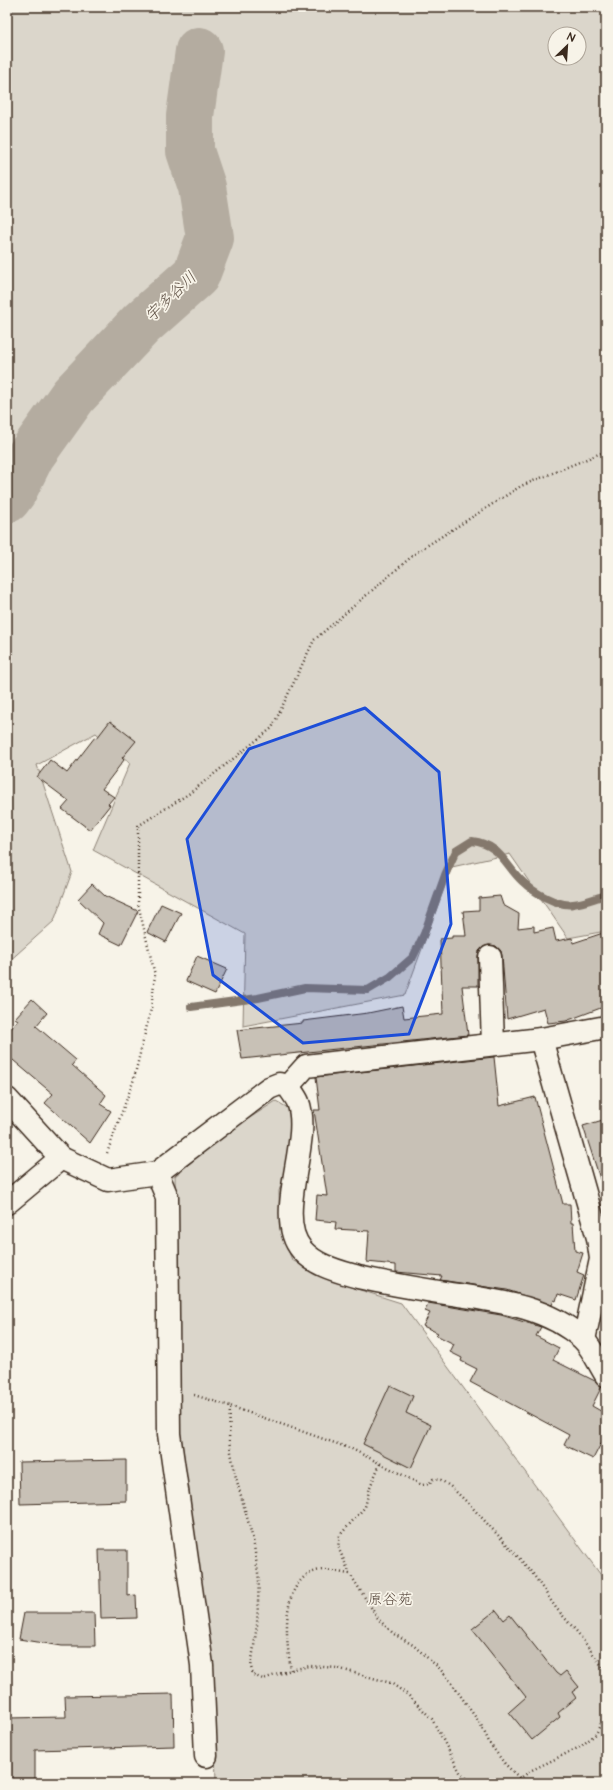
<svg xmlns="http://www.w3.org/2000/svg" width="613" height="1790" viewBox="0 0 613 1790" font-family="'Architects Daughter','Klee One',sans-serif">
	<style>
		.green { fill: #dbd6cb; stroke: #8b8074; fill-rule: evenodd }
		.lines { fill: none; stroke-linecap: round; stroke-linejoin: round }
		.stream { stroke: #84786c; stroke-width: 8 }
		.river { stroke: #b4aca0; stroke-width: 48 }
		.building { fill: #c8c1b6; stroke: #3b2a1e }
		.minor-casing { stroke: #3b2a1e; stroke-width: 25 }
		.path { stroke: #3b2a1e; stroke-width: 2.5; stroke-dasharray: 1 3; stroke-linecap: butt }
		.minor { stroke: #f7f3e8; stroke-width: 22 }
		.marked { fill: #1d4ed8; fill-opacity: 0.2; stroke: #1d4ed8; stroke-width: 3; stroke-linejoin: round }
		.labels { text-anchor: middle; stroke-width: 3.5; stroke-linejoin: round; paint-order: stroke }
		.park-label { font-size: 15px; fill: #5b4c41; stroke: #f7f3e8 }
		.water-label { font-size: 16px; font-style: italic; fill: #5f5145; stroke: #f7f3e8 }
	</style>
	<rect width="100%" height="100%" fill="#f7f3e8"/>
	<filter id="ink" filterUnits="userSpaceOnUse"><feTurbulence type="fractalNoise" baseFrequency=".025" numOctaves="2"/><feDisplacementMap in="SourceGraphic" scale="8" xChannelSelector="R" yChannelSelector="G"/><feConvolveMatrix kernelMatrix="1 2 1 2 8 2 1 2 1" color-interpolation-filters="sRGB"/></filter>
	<g filter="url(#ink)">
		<g class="green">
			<path d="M7 7H606V931L568 938 510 854 452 867 405 995 243 1026 245 934 93 850 130 763 96 733 37 765 72 872 54 921 7 963ZM555 34H579V58H555Z"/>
			<path d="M276 1101 288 1108 294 1128 289 1161 279 1191 280 1229 292 1260 329 1280 401 1303 606 1582V1783H216L213 1665 179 1421 175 1176 223 1135Z"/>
		</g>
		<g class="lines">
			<path class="stream" d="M191 1007 258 998 305 988 368 990 390 977 413 957 424 934 445 875 456 851 472 841C502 845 504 865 523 882 533 892 559 907 573 904 584 903 595 898 606 895"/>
			<path class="river" d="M7 499 13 491 31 455 73 396 141 324 196 275 210 238 202 187 190 151V116L199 51"/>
		</g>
		<g class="building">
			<path d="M110 721 136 741 122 758 124 760 102 789 114 797 108 804 110 805 90 830 62 809 69 801 37 777 50 760 67 773 95 737 97 738Z"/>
			<path d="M92 884 105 896 138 911 121 945 98 934 103 923 78 899Z"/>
			<path d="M500 896 503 905 519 914 518 928 534 926V932L553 928 556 941 572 938 573 943 606 932V1006L566 1021 548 1023 544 1008 507 1019 502 956 501 951 496 946 489 945 483 947 479 951 478 957V986H462L468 1035 242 1059 237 1030 303 1023V1021L368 1013 402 1006 404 1018 443 1014 440 939 452 938V936H466L463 911 479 910V898Z"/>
			<path d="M161 904 181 913 166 942 147 932Z"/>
			<path d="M197 956 227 969 215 994 186 981Z"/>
			<path d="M32 999 47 1013 36 1026 76 1060 72 1065 106 1095 100 1104 111 1111 90 1143 45 1103 53 1094 7 1055V1034L18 1020 15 1018Z"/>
			<path d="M494 1057 499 1106 535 1097 563 1204H570L571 1223H573L575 1251 583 1253 577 1272 584 1275 576 1300 558 1294 556 1301 554 1300 552 1305 507 1290 440 1280 442 1276 396 1272V1265L367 1262 369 1231 335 1229 336 1222 315 1220 317 1195 327 1196 314 1110H320L316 1077Z"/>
			<path d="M606 1119V1184L602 1185 583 1126Z"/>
			<path d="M428 1303 501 1315 541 1327 536 1336 559 1348 553 1360 595 1381 602 1386 592 1406 606 1414V1434L593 1459 564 1445 569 1435 470 1382 477 1369 461 1361 462 1358 450 1352 454 1344 436 1335 438 1333 423 1326 430 1313 425 1311Z"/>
			<path d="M390 1385 413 1396 406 1413 431 1425 411 1468 363 1444Z"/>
			<path d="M126 1460V1501L20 1504 19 1462Z"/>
			<path d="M99 1550H127V1596L136 1595 137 1618 101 1619Z"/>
			<path d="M496 1610 504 1620 510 1615 556 1673 560 1676 566 1671 579 1687 572 1692 576 1698 558 1713 560 1717 532 1740 509 1712 526 1697 472 1629Z"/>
			<path d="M24 1613H94L95 1646H62L19 1639Z"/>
			<path d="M173 1694 174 1746 35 1750V1779H7V1718L66 1717 65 1696Z"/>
		</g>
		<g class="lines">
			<defs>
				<g id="minor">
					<path d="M490 957 493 1044"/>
					<path d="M541 1039 598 1238 601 1259 584 1340"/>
					<path d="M288 1086 306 1066 541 1039 606 1027"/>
					<path d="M7 1099 61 1158"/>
					<path d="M157 1173 167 1197 169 1434 202 1665 206 1756"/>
					<path d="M7 1203 61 1158 108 1180 157 1173 269 1088 279 1084 288 1086C291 1091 296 1097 298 1102 313 1141 272 1216 302 1250 316 1266 338 1271 358 1277 389 1284 420 1289 451 1294 498 1301 546 1306 583 1339 592 1348 599 1364 606 1375"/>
				</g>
			</defs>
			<use href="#minor" class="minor-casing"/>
			<g class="path">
				<path d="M107 1153 133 1082 151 1009 155 975 138 904V826L190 793 272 728 314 640 417 552 521 486 606 451"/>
				<path d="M194 1395 230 1406"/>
				<path d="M380 1464 370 1487 365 1507 340 1535 338 1547 350 1574 379 1620 394 1634 413 1645 439 1668 448 1678 481 1725 490 1744 505 1764 525 1783"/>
				<path d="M291 1670C286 1641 279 1582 316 1571 326 1568 339 1573 350 1574"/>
				<path d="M519 1779 532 1770 580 1747 596 1734 606 1712"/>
				<path d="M472 1783 461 1774 432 1719 408 1695 391 1683 337 1668 310 1666 291 1670 263 1679 253 1675 251 1667 257 1625 259 1580 253 1539 235 1474 229 1441 230 1406 352 1449 422 1485 429 1484 433 1479 441 1480 451 1487 469 1504 510 1548 533 1574 556 1608 578 1633 606 1672"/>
			</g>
			<use href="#minor" class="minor"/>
		</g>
	</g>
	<path class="marked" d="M365 708 439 772 451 924 409 1034 303 1043 213 975 187 839 249 749Z"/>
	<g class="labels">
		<g class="park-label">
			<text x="390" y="1604">原谷苑</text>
		</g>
		<g class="water-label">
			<text transform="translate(170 296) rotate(-44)" y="6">宇多谷川</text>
		</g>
	</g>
	<rect width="613" height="1790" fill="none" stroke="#f7f3e8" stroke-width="24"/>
	<rect x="12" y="12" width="589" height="1766" fill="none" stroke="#3b2a1e" stroke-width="1.5" filter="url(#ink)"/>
	<g transform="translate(567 46) rotate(25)"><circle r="19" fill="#f7f3e8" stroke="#aca397"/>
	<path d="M0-3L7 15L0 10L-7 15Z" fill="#3b2a1e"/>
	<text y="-6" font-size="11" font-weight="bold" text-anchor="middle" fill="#3b2a1e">N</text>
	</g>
</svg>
